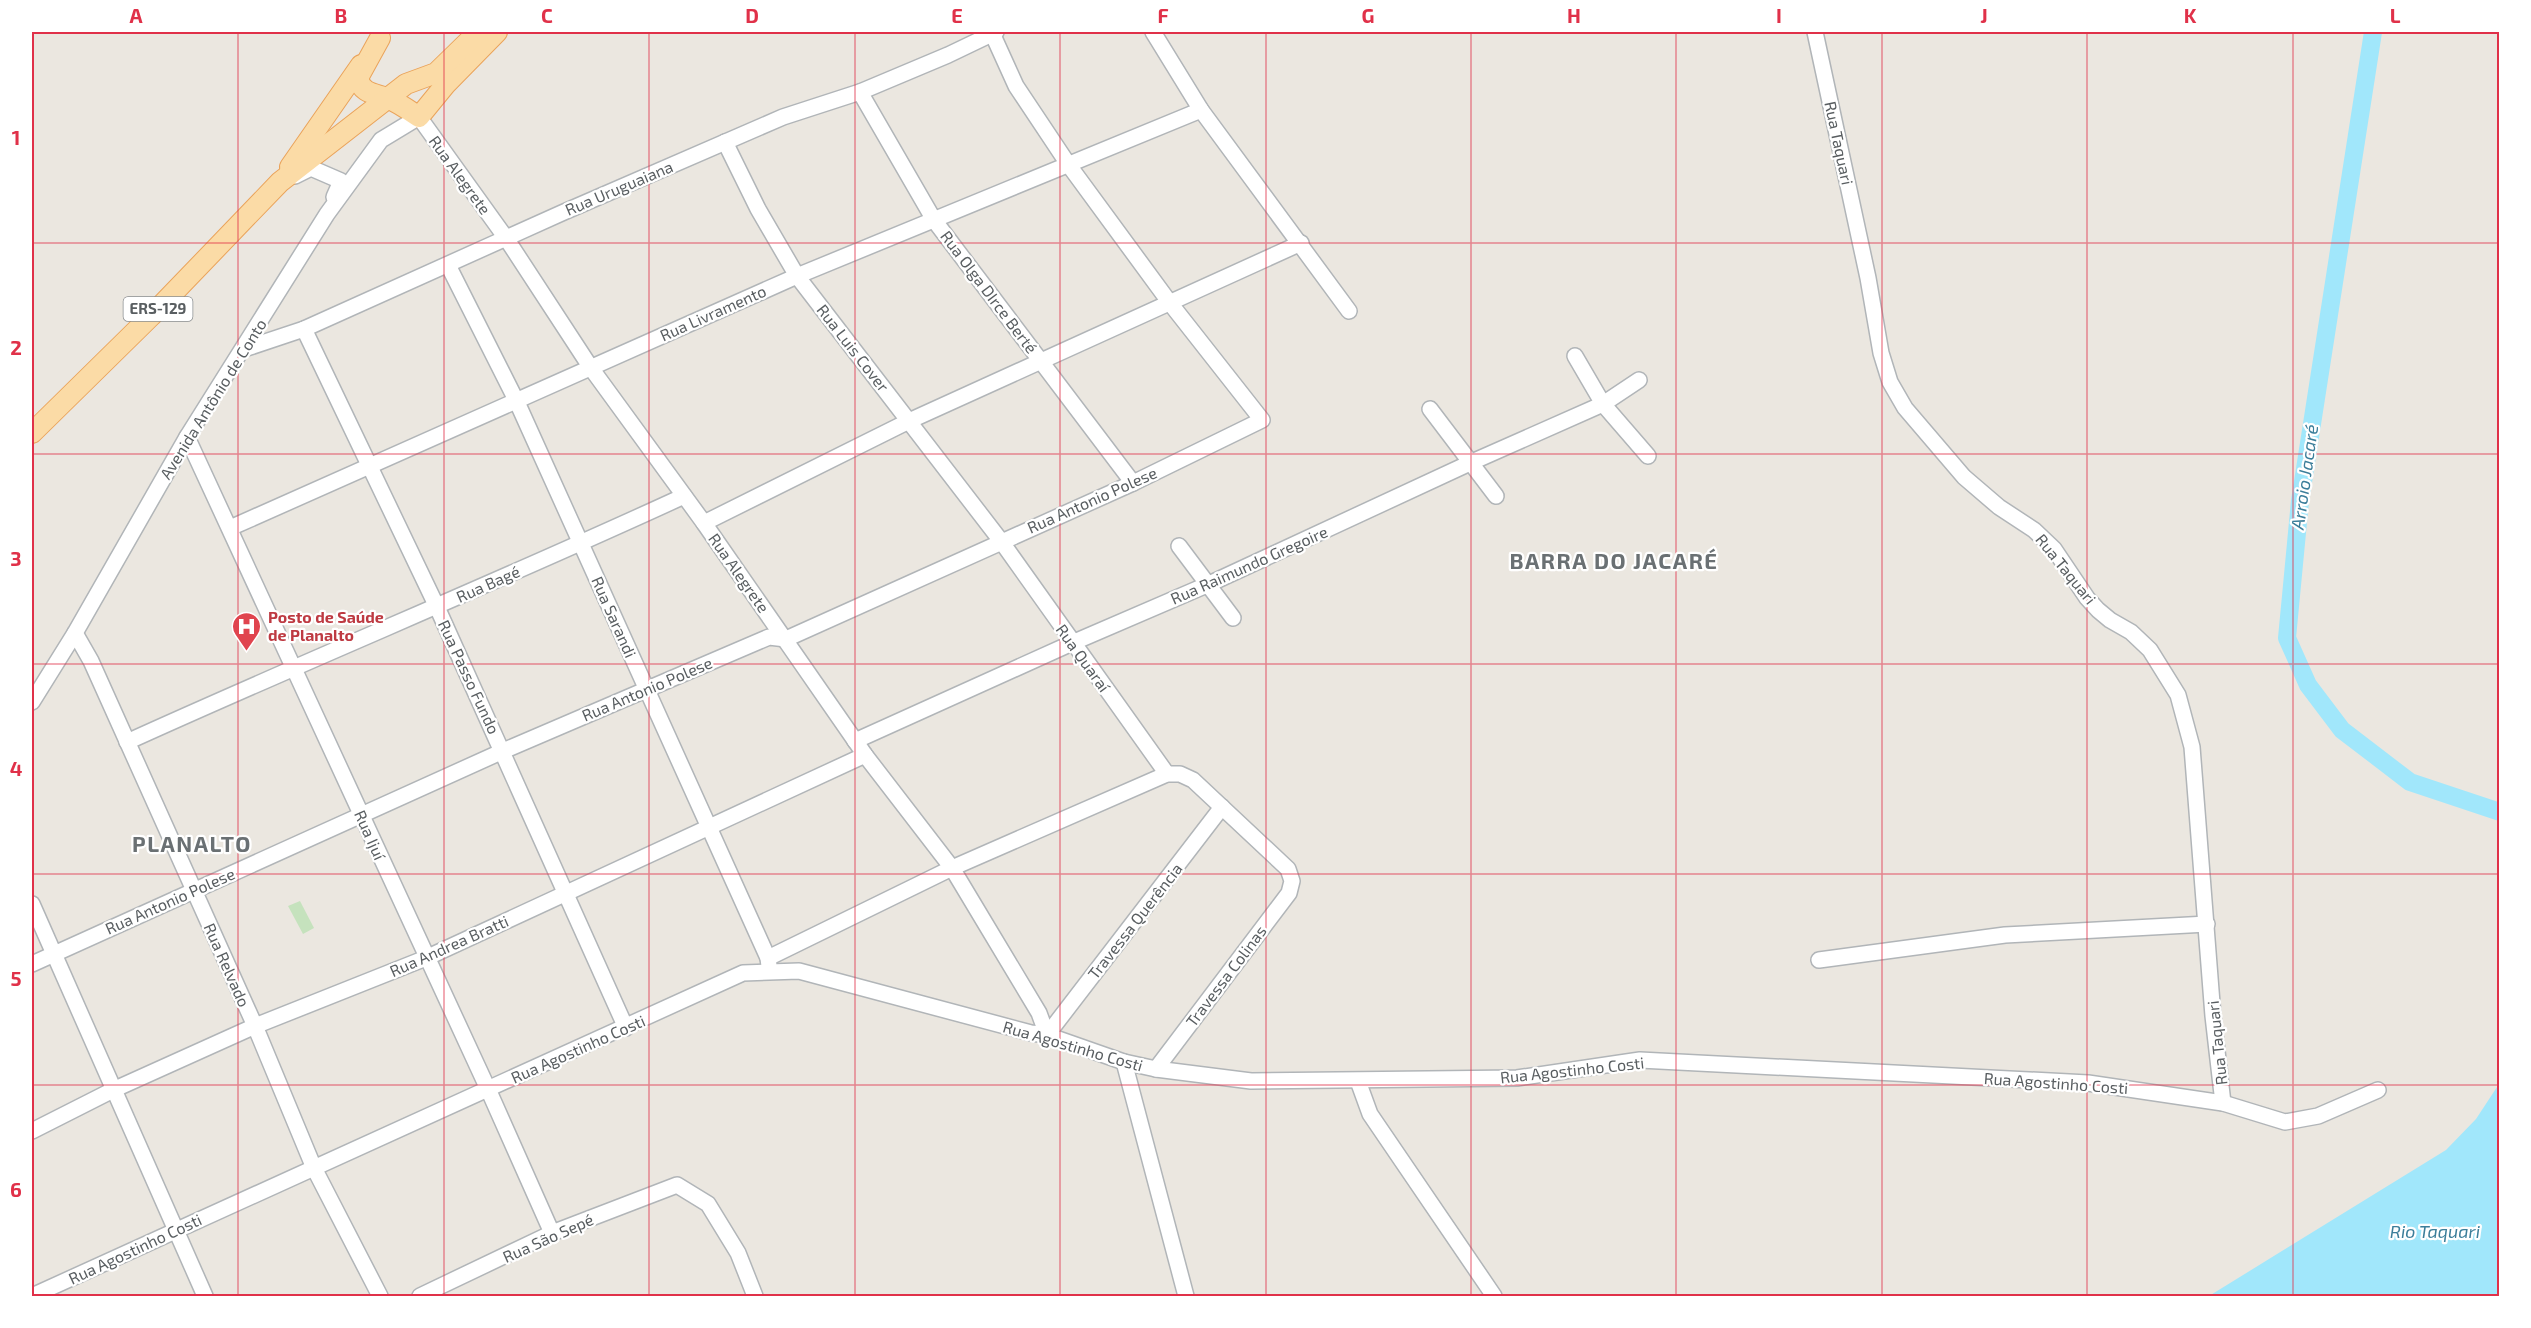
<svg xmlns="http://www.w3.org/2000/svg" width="2531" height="1328" viewBox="0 0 2531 1328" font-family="'Exo 2',sans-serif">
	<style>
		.green { fill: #c5e2bd }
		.water { fill: #a1e7fb }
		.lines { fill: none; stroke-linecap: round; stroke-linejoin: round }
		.river { stroke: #a1e7fb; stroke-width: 18 }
		.minor-casing { stroke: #b1b5b8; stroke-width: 18 }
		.major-casing { stroke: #eaa35a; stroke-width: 22 }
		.minor { stroke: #fff; stroke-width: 15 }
		.major { stroke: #fbdba6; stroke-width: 20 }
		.grid { fill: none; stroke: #e03149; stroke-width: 1.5; stroke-opacity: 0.55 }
		.labels { text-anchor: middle; stroke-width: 4.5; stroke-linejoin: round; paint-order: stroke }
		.shield { fill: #fff; stroke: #8b8e90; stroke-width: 1.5 }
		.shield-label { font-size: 15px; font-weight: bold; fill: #595e61 }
		.street-label { font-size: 16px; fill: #595e61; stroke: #fff }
		.health-label { font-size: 16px; font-weight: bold; fill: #be3a42; stroke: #fff; text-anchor: start }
		.water-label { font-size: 18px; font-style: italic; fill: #3b7e9a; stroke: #fff }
		.district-label { font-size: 22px; font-weight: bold; letter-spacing: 1.5px; fill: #6a7073; stroke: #fff }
		.neatline { fill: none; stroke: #e03149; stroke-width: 2 }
		.grid-label { font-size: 20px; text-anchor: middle; font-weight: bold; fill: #e03149 }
	</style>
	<rect width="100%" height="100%" fill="#ebe7e0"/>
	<path class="green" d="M300 901 314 928 303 934 288 906Z"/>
	<path class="water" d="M2499 1084V1296H2209L2446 1150 2476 1119Z"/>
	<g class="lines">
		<path class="river" d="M2373 32 2300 501 2287 638 2308 685 2342 730 2410 782 2500 812"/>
		<defs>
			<g id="minor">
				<path d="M1153 32 1201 110 1349 311"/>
				<path d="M1815 32 1868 278 1881 353 1890 382 1905 408 1964 477 1999 507 2034 530 2054 549 2087 598 2098 610 2110 620 2131 632 2150 650 2178 695 2192 747 2213 1016 2223 1103"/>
				<path d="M860 92 934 220 1133 483"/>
				<path d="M725 142 758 209 797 276 1001 541 1167 774"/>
				<path d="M295 176 311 168 341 181 334 197"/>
				<path d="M448 265 517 402 768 958 769 966"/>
				<path d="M304 329 437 607 626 1028"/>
				<path d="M244 349 304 329 564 212 783 117 860 92 948 55 996 32"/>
				<path d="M1575 356 1603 404 1648 456"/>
				<path d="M1430 409 1496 496"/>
				<path d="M187 437 488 1089 552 1233"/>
				<path d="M704 523 909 421 1301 243"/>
				<path d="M230 528 797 276 1201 110"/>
				<path d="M1179 546 1233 618"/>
				<path d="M75 633 91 661 255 1026 314 1168 380 1296"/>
				<path d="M32 702 75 633 187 437 327 214 381 140 419 117 506 238 591 368 704 523 865 755 952 868 1039 1013 1047 1035"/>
				<path d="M855 741 1072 643 1209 584 1472 462 1603 404 1639 380"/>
				<path d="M127 742C312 658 500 581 684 496"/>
				<path d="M32 904 205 1296"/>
				<path d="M768 958 952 868 1167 774H1180L1193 780 1288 869 1292 881 1289 893 1156 1069"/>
				<path d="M1819 960 2005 935 2207 924"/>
				<path d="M32 964 503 751 769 637 786 639 1133 483 1262 420 1170 303 1068 164 1016 86 992 33"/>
				<path d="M1047 1035 1222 807"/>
				<path d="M1124 1062 1186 1296"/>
				<path d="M1358 1081 1370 1114 1494 1296"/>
				<path d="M32 1131 113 1090 255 1026 426 958 865 755"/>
				<path d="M32 1296 743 973 799 971 1031 1033 1047 1035 1124 1062 1156 1069 1251 1081 1517 1078 1640 1060 2088 1083 2223 1103 2285 1122 2318 1116 2378 1090"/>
				<path d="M420 1296 552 1233 677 1185 708 1204 738 1253 755 1296"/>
			</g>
			<g id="major">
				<path d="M380 38 358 78C362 95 376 93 389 99 399 103 410 111 419 117L446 84 497 32"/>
				<path d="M290 167 361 65"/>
				<path d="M32 433 151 316 280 182 406 84 436 73 478 32"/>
			</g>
		</defs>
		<use href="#minor" class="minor-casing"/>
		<use href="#major" class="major-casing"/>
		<use href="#minor" class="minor"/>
		<use href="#major" class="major"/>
	</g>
	<path class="grid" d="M238 32V1296M444 32V1296M649 32V1296M855 32V1296M1060 32V1296M1266 32V1296M1471 32V1296M1676 32V1296M1882 32V1296M2087 32V1296M2293 32V1296M32 243H2500M32 454H2500M32 664H2500M32 874H2500M32 1085H2500"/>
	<defs>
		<symbol id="hospital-pin" viewBox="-11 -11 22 30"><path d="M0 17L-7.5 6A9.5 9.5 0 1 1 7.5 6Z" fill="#e0444e" stroke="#fff"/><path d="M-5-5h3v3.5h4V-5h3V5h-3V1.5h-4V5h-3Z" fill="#fff"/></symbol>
	</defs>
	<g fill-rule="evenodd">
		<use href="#hospital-pin" x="230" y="610" width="33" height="45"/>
	</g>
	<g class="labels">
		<rect class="shield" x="123.5" y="297" width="69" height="24" rx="4.5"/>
		<g class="shield-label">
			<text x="158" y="314">ERS-129</text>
		</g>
		<g class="street-label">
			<text transform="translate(1839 143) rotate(78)" y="6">Rua Taquari</text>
			<text transform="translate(460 175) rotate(54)" y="6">Rua Alegrete</text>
			<text transform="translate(619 188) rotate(-23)" y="6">Rua Uruguaiana</text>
			<text transform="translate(989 292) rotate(53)" y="6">Rua Olga DIrce Berté</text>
			<text transform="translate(713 313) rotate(-24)" y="6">Rua Livramento</text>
			<text transform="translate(853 348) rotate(52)" y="6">Rua Luis Cover</text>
			<text transform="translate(213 399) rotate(-58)" y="6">Avenida Antônio de Conto</text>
			<text transform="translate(1092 500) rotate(-24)" y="6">Rua Antonio Polese</text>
			<text transform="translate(1249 565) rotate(-24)" y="6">Rua Raimundo Gregoire</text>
			<text transform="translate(2066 569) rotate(51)" y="6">Rua Taquari</text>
			<text transform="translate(739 573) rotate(55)" y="6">Rua Alegrete</text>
			<text transform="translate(488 584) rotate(-24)" y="6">Rua Bagé</text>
			<text transform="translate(614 617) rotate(66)" y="6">Rua Sarandi</text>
			<text transform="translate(1083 658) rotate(54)" y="6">Rua Quaraí</text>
			<text transform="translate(469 677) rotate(65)" y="6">Rua Passo Fundo</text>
			<text transform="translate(647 689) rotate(-23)" y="6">Rua Antonio Polese</text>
			<text transform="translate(370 835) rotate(66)" y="6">Rua Ijuí</text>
			<text transform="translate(170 901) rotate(-24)" y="6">Rua Antonio Polese</text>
			<text transform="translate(1135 921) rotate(-52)" y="6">Travessa Querência</text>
			<text transform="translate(449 946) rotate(-24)" y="6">Rua Andrea Bratti</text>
			<text transform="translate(227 965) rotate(66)" y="6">Rua Relvado</text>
			<text transform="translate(1226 976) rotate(-53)" y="6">Travessa Colinas</text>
			<text transform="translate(2217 1043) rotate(-96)" y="6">Rua Taquari</text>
			<text transform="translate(1073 1046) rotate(16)" y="6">Rua Agostinho Costi</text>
			<text transform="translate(578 1049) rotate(-24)" y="6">Rua Agostinho Costi</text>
			<text transform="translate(1572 1070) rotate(-6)" y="6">Rua Agostinho Costi</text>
			<text transform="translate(2056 1083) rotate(4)" y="6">Rua Agostinho Costi</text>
			<text transform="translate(548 1238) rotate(-24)" y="6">Rua São Sepé</text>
			<text transform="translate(135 1249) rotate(-25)" y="6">Rua Agostinho Costi</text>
		</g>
		<g class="health-label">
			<text x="268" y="623">Posto de Saúde<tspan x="268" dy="18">de Planalto</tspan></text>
		</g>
		<g class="water-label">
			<text transform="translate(2305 477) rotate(-82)" y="6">Arroio Jacaré</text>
			<text x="2435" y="1238">Rio Taquari</text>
		</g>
		<g class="district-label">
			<text x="1614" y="569">BARRA DO JACARÉ</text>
			<text x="192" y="852">PLANALTO</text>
		</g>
	</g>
	<rect width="2531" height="1328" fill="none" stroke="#ffffff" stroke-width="66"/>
	<rect x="33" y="33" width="2465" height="1262" class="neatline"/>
	<g class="grid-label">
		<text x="136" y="23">A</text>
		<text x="341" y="23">B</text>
		<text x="547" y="23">C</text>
		<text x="752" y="23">D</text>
		<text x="957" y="23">E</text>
		<text x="1163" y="23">F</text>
		<text x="1368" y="23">G</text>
		<text x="1574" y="23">H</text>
		<text x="1779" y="23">I</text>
		<text x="1984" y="23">J</text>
		<text x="2190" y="23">K</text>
		<text x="2395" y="23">L</text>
		<text x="16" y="145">1</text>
		<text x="16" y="355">2</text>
		<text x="16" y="566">3</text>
		<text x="16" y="776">4</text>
		<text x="16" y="986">5</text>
		<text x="16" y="1197">6</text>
	</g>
</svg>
